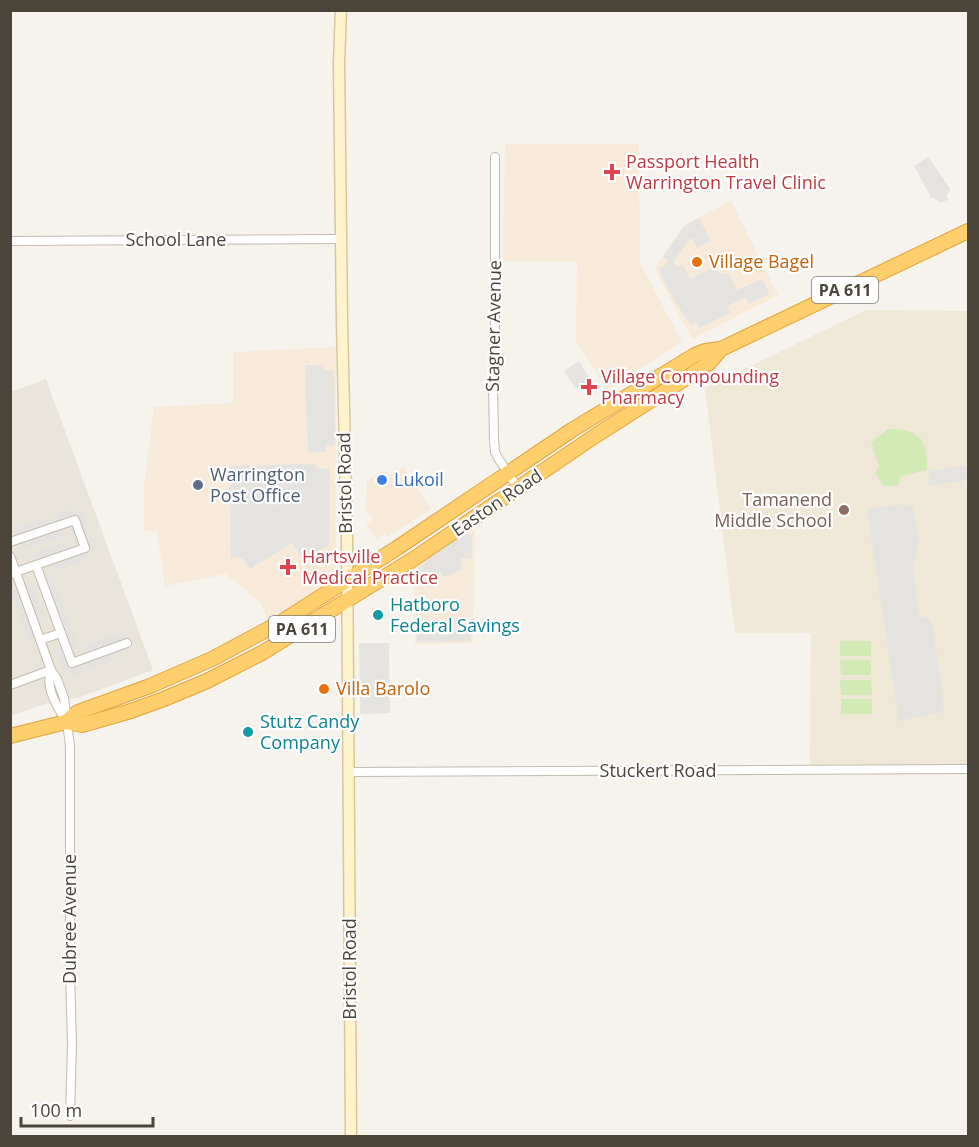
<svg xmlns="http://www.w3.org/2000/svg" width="979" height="1147" viewBox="0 0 979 1147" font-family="'Open Sans',sans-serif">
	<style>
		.residential { fill: #eae5da }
		.commercial { fill: #f7ead8 }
		.education { fill: #efe8d6 }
		.green { fill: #d2eab5 }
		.parking { fill: #e5e3e0 }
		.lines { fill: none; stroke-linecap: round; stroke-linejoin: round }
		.street-casing { stroke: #c2bbae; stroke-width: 10 }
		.secondary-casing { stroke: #d6c79b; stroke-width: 13 }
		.highway-casing { stroke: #e0a43c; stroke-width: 16 }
		.street { stroke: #fff; stroke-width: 8 }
		.secondary { stroke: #fff3cd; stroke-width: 10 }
		.highway { stroke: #ffcf6e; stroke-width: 14 }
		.health-dot { fill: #e0444e; stroke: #fff; stroke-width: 2 }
		.food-dot { fill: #e8710a; stroke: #fff; stroke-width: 2 }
		.shop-dot { fill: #3f7fe0; stroke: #fff; stroke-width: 2 }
		.service-dot { fill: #5c6f8a; stroke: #fff; stroke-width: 2 }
		.education-dot { fill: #8d6e63; stroke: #fff; stroke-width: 2 }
		.culture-dot { fill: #0f9aa8; stroke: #fff; stroke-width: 2 }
		.labels { text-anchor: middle; stroke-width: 4.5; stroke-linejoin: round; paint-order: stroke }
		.shield { fill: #fff; stroke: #817c74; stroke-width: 1.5 }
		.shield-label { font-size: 16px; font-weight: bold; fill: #4b4439 }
		.health-label { font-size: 18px; fill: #be3a42; stroke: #fff; text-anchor: start }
		.street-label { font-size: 18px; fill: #4b4439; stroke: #fff }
		.food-label { font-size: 18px; fill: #c56008; stroke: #fff; text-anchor: start }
		.service-label { font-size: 18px; fill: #4e5e75; stroke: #fff; text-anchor: start }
		.shop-label { font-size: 18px; fill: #366cbe; stroke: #fff; text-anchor: start }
		.education-label { font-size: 18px; fill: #785e54; stroke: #fff; text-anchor: end }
		.culture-label { font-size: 18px; fill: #0d838f; stroke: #fff; text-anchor: start }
	</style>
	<rect width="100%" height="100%" fill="#f6f3ec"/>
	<path class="residential" d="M46 379 153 670 80 697 42 705 11 716V392Z"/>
	<g class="commercial">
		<path d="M505 144H639L640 263 682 342 608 389 576 342 577 262 503 261Z"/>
		<path d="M731 201 778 295 692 339 655 269 684 225Z"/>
		<path d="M336 347V571L333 581 268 621 261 603 226 574 165 586 157 531H144V488L154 407 233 403V352Z"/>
		<path d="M404 467 431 509 388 537 385 533 377 540 366 525 373 519 366 510 367 481 384 470 388 476Z"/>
		<path d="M475 526 473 643 415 644 413 567Z"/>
	</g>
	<path class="education" d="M866 310 968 311V769H810L811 633H735L705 388Z"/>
	<g class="green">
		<path d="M888 429C919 428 928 440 927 470L901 476 898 486H884L875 473 879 466 871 443Z"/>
		<rect x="840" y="641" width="31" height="15"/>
		<path d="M840 660H871V675H841Z"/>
		<path d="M840 680H871L872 695H841Z"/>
		<rect x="841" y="699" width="31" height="15"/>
	</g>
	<g class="parking">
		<path d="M928 157 951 190 946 195 948 199 942 203 931 197 914 166Z"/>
		<path d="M699 218 711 241 697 248 692 238 689 239 674 261 676 267 683 265 690 279 714 268 720 273 729 275 737 290 762 279 770 294 749 304 746 298H743L728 306 730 313 699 328 696 322 690 325 669 291 659 269 667 264 668 260 663 256 684 226Z"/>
		<path d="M579 361 590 379 576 389 564 371Z"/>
		<path d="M305 365H324V371L334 370 335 445 326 446V452H308Z"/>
		<path d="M315 464 316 468 330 469 329 545 302 559 292 543 250 569 242 557 231 558 229 466Z"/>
		<path d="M968 465V480L928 486 930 471Z"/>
		<path d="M903 504 913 507 919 540 913 565 919 617H927L930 621 933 628 944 707 941 712 899 721 867 509Z"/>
		<path d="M73 508 76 513 82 512 96 548 89 551 91 558 53 572 48 561 29 567 26 556 65 542 68 548 74 547 76 541 72 531 68 528 62 529 61 531 63 536 23 550 15 528 48 517 50 522 52 523 54 521 51 516Z"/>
		<path d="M464 534 472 535V559L460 558 463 570 443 577 440 571 436 580V587H423V580L421 579 414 584V571L426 563 425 561Z"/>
		<path d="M53 576 65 609 60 611 59 613 61 614 66 612 78 645 72 648 73 652 77 655 84 654 85 652 83 646 123 632 129 647 114 653 115 660 72 676 69 669 63 671 55 649 65 646 42 580Z"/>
		<path d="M32 582 47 622 36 626 39 637 28 641 19 614 25 612V610L24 609 17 611 11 590Z"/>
		<path d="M470 630 471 641 417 642 416 631Z"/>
		<path d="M359 643H389L390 713 360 714Z"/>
	</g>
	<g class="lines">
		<defs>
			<g id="street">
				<path d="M495 157V329L493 386 494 439 495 452 498 458 518 488"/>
				<path d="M10 241 341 239"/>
				<path d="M10 542 75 520 85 548 10 574"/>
				<path d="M10 556 51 670 57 679 64 698 70 746V973L72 1043 70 1116"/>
				<path d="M36 565 72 663 127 643"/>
				<path d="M40 640 61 633"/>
				<path d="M51 670C45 687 56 704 64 718"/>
				<path d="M10 685 51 670"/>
				<path d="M348 772 968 769"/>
			</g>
			<path id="secondary" d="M341 10 339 63 342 322 347 540 351 1136"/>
			<g id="highway">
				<path d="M66 722 78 712 150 686 212 659 283 621 397 548 572 430 695 355 705 351 721 349 968 231"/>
				<path d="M10 736 66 722 82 725 131 711 164 699 207 681 262 653 415 558 595 436 708 364 721 349"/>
			</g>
		</defs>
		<use href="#street" class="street-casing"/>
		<use href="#secondary" class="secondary-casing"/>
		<use href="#highway" class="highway-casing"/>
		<use href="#street" class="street"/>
		<use href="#secondary" class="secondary"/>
		<use href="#highway" class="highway"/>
	</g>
	<g class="health-dot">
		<path d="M609 163h6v6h6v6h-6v6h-6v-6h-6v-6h6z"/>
		<path d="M586 378h6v6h6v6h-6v6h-6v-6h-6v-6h6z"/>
		<path d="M285 558h6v6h6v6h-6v6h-6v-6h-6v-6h6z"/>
	</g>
	<g class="food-dot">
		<circle cx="697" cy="262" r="6"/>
		<circle cx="324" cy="689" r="6"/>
	</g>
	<circle class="shop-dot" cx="382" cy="480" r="6"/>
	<circle class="service-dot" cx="198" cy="485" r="6"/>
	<circle class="education-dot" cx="844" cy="510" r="6"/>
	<g class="culture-dot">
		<circle cx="378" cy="615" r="6"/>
		<circle cx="248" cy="732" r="6"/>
	</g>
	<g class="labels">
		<g class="shield">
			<rect x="812" y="277" width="66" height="26" rx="4.5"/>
			<rect x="269" y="616" width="66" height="26" rx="4.5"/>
		</g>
		<g class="shield-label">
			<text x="845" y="296">PA 611</text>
			<text x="302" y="635">PA 611</text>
		</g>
		<g class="health-label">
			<text x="626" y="168">Passport Health<tspan x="626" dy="21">Warrington Travel Clinic</tspan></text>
			<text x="601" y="383">Village Compounding<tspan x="601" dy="21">Pharmacy</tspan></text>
			<text x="302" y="563">Hartsville<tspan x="302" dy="21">Medical Practice</tspan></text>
		</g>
		<g class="street-label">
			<text x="176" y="246">School Lane</text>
			<text transform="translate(494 326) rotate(-89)" y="6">Stagner Avenue</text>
			<text transform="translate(345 483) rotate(-91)" y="6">Bristol Road</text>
			<text transform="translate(497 503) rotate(-34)" y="6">Easton Road</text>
			<text x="658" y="777">Stuckert Road</text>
			<text transform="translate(70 919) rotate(-90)" y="6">Dubree Avenue</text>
			<text transform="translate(350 969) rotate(-90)" y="6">Bristol Road</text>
		</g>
		<g class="food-label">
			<text x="709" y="268">Village Bagel</text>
			<text x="336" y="695">Villa Barolo</text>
		</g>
		<g class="service-label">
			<text x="210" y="481">Warrington<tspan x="210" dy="21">Post Office</tspan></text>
		</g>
		<g class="shop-label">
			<text x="394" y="486">Lukoil</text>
		</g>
		<g class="education-label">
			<text x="832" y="506">Tamanend<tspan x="832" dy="21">Middle School</tspan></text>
		</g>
		<g class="culture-label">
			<text x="390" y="611">Hatboro<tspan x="390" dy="21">Federal Savings</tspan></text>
			<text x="260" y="728">Stutz Candy<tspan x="260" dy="21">Company</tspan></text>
		</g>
	</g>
	<rect width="979" height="1147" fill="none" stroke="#4b4439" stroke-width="24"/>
	<path d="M21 1117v9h132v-9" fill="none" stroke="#4b4439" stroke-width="3"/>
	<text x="30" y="1117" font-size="18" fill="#4b4439" stroke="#ffffff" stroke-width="4.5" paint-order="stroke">100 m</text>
</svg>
